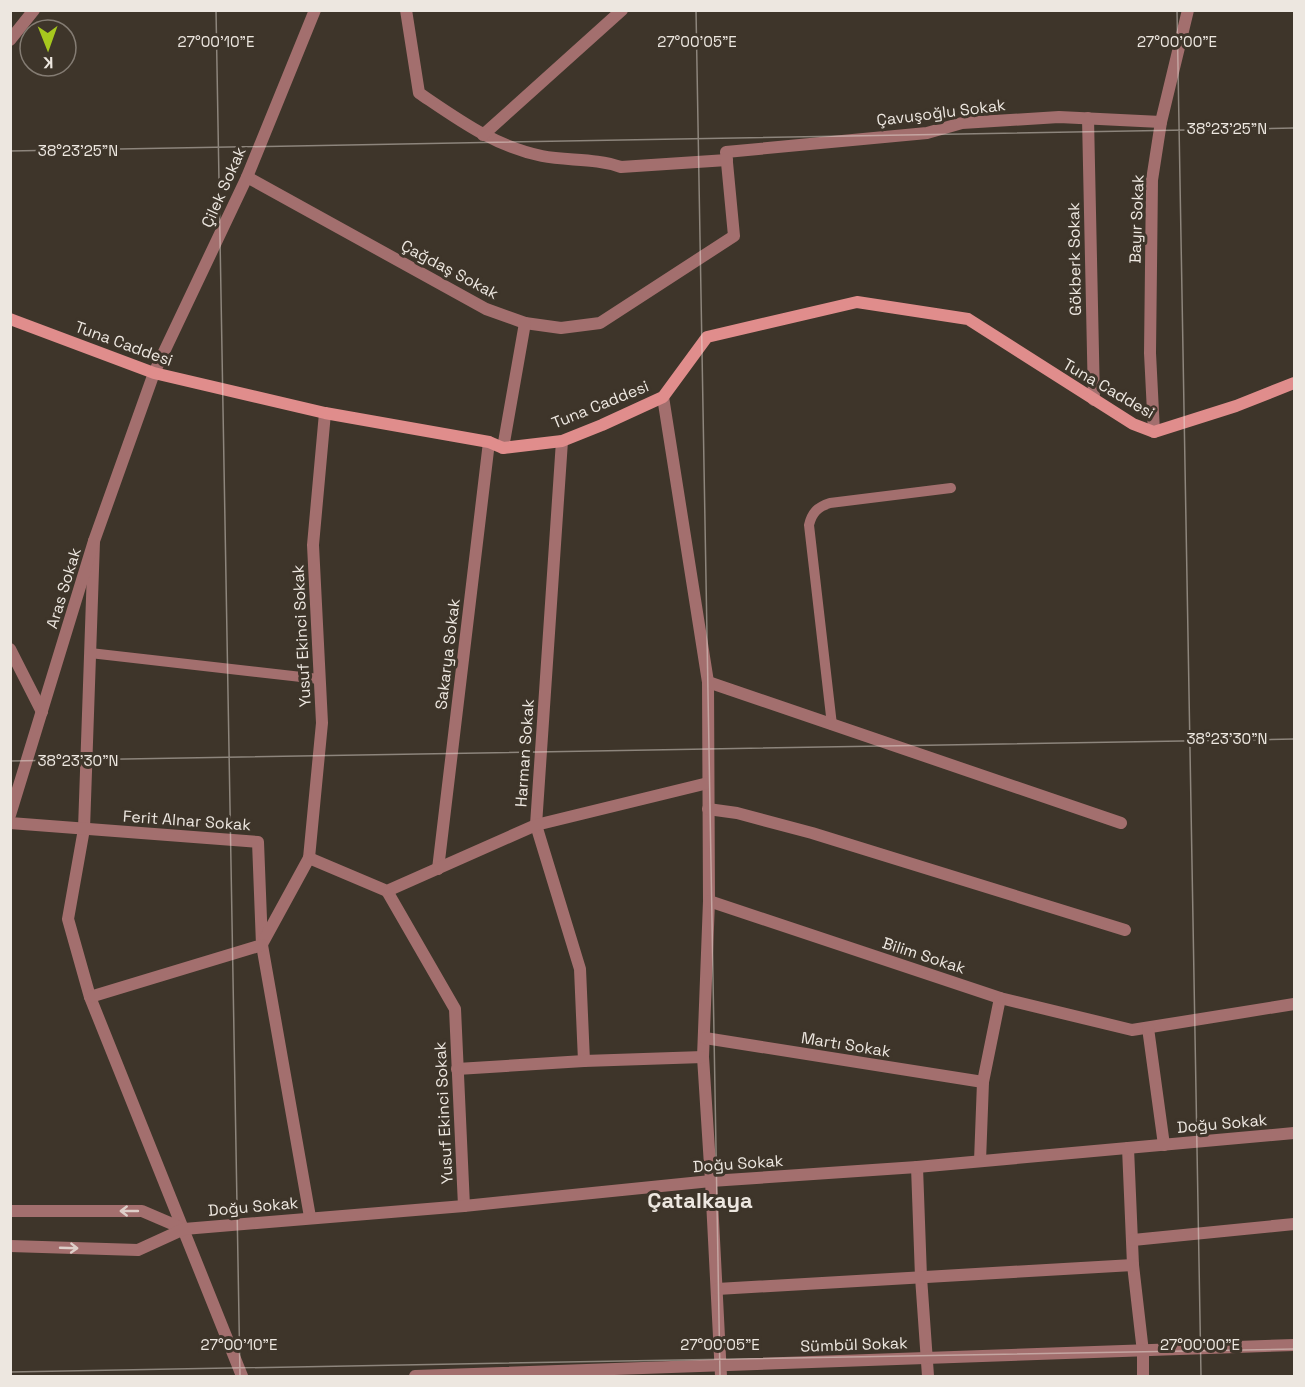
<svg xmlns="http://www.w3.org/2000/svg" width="1305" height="1387" viewBox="0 0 1305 1387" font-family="'Space Grotesk',sans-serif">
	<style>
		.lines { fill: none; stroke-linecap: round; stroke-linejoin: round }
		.lane { stroke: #a36f6e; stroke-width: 10 }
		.street { stroke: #a36f6e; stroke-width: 12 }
		.secondary { stroke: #e08d8c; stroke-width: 12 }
		.oneway { stroke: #decfc9 }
		.ticks { fill: none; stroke: #ede7e0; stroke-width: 1.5; stroke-opacity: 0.45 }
		.labels { text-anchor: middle; stroke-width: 6; stroke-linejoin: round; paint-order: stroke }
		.street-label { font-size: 16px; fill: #ede7e0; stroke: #3e352a }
		.district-label { font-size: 22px; font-weight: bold; fill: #ede7e0; stroke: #3e352a }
		.ticks-label { font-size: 15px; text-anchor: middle; fill: #ede7e0; stroke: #3e352a; stroke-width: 6; stroke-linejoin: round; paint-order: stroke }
	</style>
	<rect width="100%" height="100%" fill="#3e352a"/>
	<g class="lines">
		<g class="lane">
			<path d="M90 653 319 679"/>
			<path d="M832 725 809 525C812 512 818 507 830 503L951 488"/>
		</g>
		<g class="street">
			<path d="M406 10 419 93C459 120 494 146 542 156 568 161 595 158 621 167L727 160"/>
			<path d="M10 40 34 10"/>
			<path d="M1088 118 1094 400"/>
			<path d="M483 135 622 10"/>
			<path d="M247 177 486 309 525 323 561 328 600 323 734 236 726 152 927 133 962 123 1059 117 1161 122"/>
			<path d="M663 397 708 682 709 901 703 1057 711 1181 721 1376"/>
			<path d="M1154 432 1150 353 1152 180 1161 122 1188 10"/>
			<path d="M562 441 536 825 580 969 584 1061"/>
			<path d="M503 448 525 323"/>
			<path d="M94 541 84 829 68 919 90 997 242 1376"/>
			<path d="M10 649 42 712"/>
			<path d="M708 682 1121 823"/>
			<path d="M708 809 737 813 812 833 1125 930"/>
			<path d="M10 815 94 541 154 373 247 177 315 10"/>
			<path d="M10 823 258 842 262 945 310 1217"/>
			<path d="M309 858 322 723 313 545 325 413"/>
			<path d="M438 869 489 442"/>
			<path d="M387 891 455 1009 464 1206"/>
			<path d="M709 901 1000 998 1132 1030 1294 1004"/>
			<path d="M262 944 309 858 387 891 536 825 708 783"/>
			<path d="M90 997 262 945"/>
			<path d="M1148 1028 1164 1145"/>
			<path d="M705 1038 983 1082"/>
			<path d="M457 1069 584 1061 703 1057"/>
			<path d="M1128 1148 1133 1265 1143 1352V1376"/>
			<path d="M980 1161 983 1082 1000 998"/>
			<path d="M917 1167 921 1277 928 1376"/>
			<path d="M10 1211H142L184 1229"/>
			<path d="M1133 1240 1294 1224"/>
			<path d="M10 1246 138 1250 184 1229 464 1206 711 1181 917 1167 1294 1133"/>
			<path d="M717 1289 1133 1265"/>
			<path d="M415 1376 1294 1345"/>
		</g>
		<path class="secondary" d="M10 319 154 373 325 413 489 442 503 448 562 441 602 425 663 397 707 337 857 302 968 319 1133 424 1154 432 1236 406 1294 383"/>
	</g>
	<defs><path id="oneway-shaft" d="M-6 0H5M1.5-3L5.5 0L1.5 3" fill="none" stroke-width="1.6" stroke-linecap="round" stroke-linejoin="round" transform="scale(1.5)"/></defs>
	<g class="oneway">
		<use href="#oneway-shaft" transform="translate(129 1211) rotate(-180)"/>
		<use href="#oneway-shaft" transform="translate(69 1248) rotate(2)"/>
	</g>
	<path class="ticks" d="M216 10 240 1376M696 10 720 1376M1177 10 1201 1376M10 151 1294 128M10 761 1294 739M10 1372 1294 1349"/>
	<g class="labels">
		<g class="street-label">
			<text transform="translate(941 112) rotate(-7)" y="6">Çavuşoğlu Sokak</text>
			<text transform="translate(223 187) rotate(-66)" y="6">Çilek Sokak</text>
			<text transform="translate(1136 219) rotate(-88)" y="6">Bayır Sokak</text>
			<text transform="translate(1074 259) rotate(-91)" y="6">Gökberk Sokak</text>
			<text transform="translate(450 269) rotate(28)" y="6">Çağdaş Sokak</text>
			<text transform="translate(124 343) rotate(20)" y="6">Tuna Caddesi</text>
			<text transform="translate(1109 388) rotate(30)" y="6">Tuna Caddesi</text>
			<text transform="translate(600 404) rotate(-22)" y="6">Tuna Caddesi</text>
			<text transform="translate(63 588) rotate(-73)" y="6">Aras Sokak</text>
			<text transform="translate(301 636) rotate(-93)" y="6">Yusuf Ekinci Sokak</text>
			<text transform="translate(447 654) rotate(-83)" y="6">Sakarya Sokak</text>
			<text transform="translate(524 753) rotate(-86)" y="6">Harman Sokak</text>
			<text transform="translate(187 820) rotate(4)" y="6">Ferit Alnar Sokak</text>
			<text transform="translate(924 955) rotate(18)" y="6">Bilim Sokak</text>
			<text transform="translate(846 1044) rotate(9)" y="6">Martı Sokak</text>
			<text transform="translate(443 1113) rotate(-93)" y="6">Yusuf Ekinci Sokak</text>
			<text transform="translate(1222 1123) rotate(-5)" y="6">Doğu Sokak</text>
			<text transform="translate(738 1163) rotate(-4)" y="6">Doğu Sokak</text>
			<text transform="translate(253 1206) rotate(-5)" y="6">Doğu Sokak</text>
			<text transform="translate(854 1344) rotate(-2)" y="6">Sümbül Sokak</text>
		</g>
		<g class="district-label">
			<text x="700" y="1208">Çatalkaya</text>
		</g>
	</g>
	<g class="ticks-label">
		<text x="216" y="47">27°00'10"E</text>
		<text x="697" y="47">27°00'05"E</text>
		<text x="1177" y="47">27°00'00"E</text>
		<text x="1227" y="134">38°23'25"N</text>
		<text x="78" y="156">38°23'25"N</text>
		<text x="1227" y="744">38°23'30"N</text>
		<text x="78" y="766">38°23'30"N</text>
		<text x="239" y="1350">27°00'10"E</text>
		<text x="720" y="1350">27°00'05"E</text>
		<text x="1200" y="1350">27°00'00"E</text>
	</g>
	<rect width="1305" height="1387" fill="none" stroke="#ede7e0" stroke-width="24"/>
	<g transform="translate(48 48) rotate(179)"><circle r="28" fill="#3e352a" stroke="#847c73" stroke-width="1.5"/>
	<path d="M0-4.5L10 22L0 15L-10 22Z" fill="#a7c81e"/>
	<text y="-9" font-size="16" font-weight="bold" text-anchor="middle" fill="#ede7e0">K</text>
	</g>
</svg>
